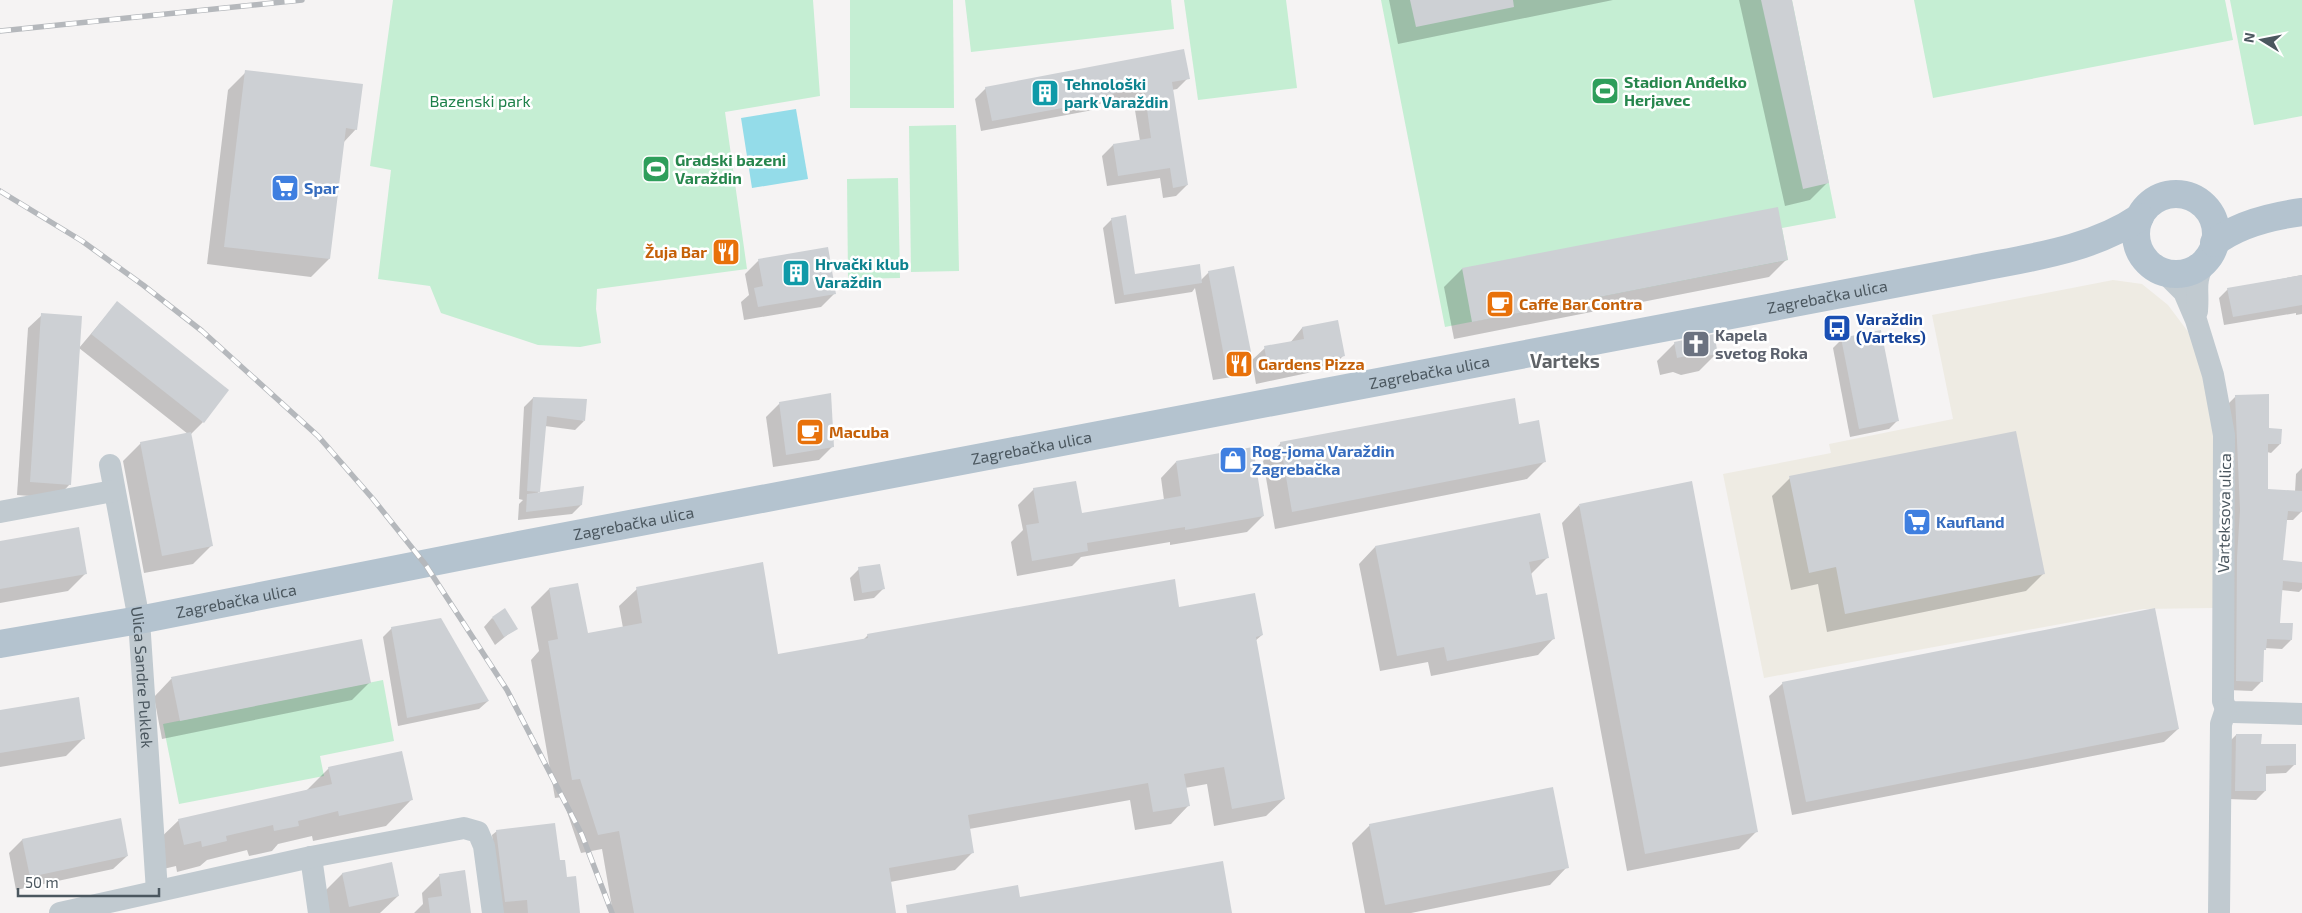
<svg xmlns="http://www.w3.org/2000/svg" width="2302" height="913" viewBox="0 0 2302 913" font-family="'Exo 2',sans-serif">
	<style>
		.commercial { fill: #eeebe3 }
		.green { fill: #c5eed3 }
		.water { fill: #94dce9 }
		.shadow { fill: #0003 }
		.building { fill: #cdd0d4 }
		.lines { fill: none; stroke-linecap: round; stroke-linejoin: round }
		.minor { stroke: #c1cad0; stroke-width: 22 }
		.major { stroke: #b4c3cf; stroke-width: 28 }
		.rail-casing { stroke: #b5b8bc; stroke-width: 5.5 }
		.rail { stroke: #fff; stroke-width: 4; stroke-dasharray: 11; stroke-linecap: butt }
		.labels { text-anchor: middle; stroke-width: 5; stroke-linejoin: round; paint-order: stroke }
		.leisure-label { font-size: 16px; font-weight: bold; fill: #27864d; stroke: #fff; text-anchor: start }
		.culture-label { font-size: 16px; font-weight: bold; fill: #0d838f; stroke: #fff; text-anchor: start }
		.park-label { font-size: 16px; fill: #1d8049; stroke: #fff }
		.shop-label { font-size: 16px; font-weight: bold; fill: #366cbe; stroke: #fff; text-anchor: start }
		.food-label { font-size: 16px; font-weight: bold; fill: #c56008; stroke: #fff; text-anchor: start }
		.street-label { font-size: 16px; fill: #4b575f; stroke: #fff }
		.transit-label { font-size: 16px; font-weight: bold; fill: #164399; stroke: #fff; text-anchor: start }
		.worship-label { font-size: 16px; font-weight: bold; fill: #5b616d; stroke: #fff; text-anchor: start }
		.quarter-label { font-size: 19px; font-weight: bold; fill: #5f6367; stroke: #fff }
	</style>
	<rect width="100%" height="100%" fill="#f5f3f3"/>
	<path class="commercial" d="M2113 280 2142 284 2168 305 2192 337 2215 417 2213 608 2143 609 1764 678 1723 474 1831 453 1829 444 1953 419 1932 315Z"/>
	<g class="green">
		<path d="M393 0H813L820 96 725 112 747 269 597 289 596 309 601 343 580 347 538 345 441 313 430 286 378 279 391 170 370 166Z"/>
		<path d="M850 0H953L954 108H850Z"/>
		<path d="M965 0H1171L1174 29 971 52Z"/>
		<path d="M1184 0H1286L1297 88 1198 100Z"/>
		<path d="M1381 0H1792L1836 218 1782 228 1788 260 1445 327Z"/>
		<path d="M1914 0H2225L2233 40 1933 98Z"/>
		<path d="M2230 0H2302V116L2254 125Z"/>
		<path d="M956 125 959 271 911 272 909 126Z"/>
		<path d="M898 178 900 278 848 279 847 179Z"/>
		<path d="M383 680 394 741 320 756 324 776 179 804 163 724Z"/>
	</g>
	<path class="water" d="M796 109 808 179 752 188 741 118Z"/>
	<g class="shadow">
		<path d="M1389 0H1613L1398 44Z"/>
		<path d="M1739 0H1791L1828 182 1810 200 1785 206Z"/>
		<path d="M246 72 356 129 343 143 329 259 311 277 207 264 228 90Z"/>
		<path d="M1188 78 1177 89 1172 90 1187 185 1176 196 1163 198 1160 178 1107 186 1102 156 1113 145 1140 141 1133 98 1099 104 1093 110 981 131 975 99 986 88Z"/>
		<path d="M1112 219 1134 276 1201 280 1209 272 1251 361 1265 348 1290 343 1302 328 1337 322 1343 356 1331 368 1256 384 1252 361 1238 376 1213 380 1195 288 1192 292 1115 304 1103 228Z"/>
		<path d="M1787 259 1769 277 1454 339 1444 287 1462 269Z"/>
		<path d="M759 260 834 294 821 307 744 320 741 302 749 295 745 274Z"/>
		<path d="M2302 275V314L2296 315V313L2224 325 2219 298 2228 289Z"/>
		<path d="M117 303 203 422 190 435 211 546 193 564 144 573 123 461 141 443 188 434 79 348Z"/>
		<path d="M42 315 70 484 57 498 17 495 28 328Z"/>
		<path d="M1842 339 1898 420 1889 429 1850 437 1833 348Z"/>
		<path d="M1675 343 1717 353 1699 371 1681 375 1673 372 1660 375 1657 361Z"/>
		<path d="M2236 396 2280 444 2271 453 2267 452V491L2295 492 2296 474 2302 468V511L2293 520H2286L2281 561 2302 563V589L2299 592 2281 590 2279 624 2291 640 2282 649 2265 648 2262 652 2261 682 2252 691 2228 690 2227 405Z"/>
		<path d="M533 398 584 421 575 430 545 426 539 491 537 494 581 505 572 514 518 520 519 504 523 500 519 499 524 407Z"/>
		<path d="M780 403 833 446 819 460 773 467 766 417Z"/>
		<path d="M1518 426 1545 461 1527 479 1275 529 1263 461 1281 443Z"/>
		<path d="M1176 462 1263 516 1247 532 1170 545V542L1081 557 1072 566 1017 576 1011 542 1023 530 1018 505 1034 489 1081 514 1164 500 1161 478Z"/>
		<path d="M1790 478 2044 573 2026 591 1827 632 1818 584 1791 590 1772 496Z"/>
		<path d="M1579 505 1757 831 1739 849 1627 871 1562 523Z"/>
		<path d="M0 542 86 573 68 591 0 603Z"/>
		<path d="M1375 547 1547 558 1530 575 1535 597 1554 638 1538 655 1431 676 1428 662 1380 671 1359 564Z"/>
		<path d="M859 569 883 589 874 598 854 601 850 578Z"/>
		<path d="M577 584 587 635 623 628 619 606 637 589 777 656 863 640 868 635 1178 609 1262 635 1255 641 1284 799 1266 816 1214 826 1207 784 1185 788 1188 806 1171 824 1135 830 1130 800 969 829 973 852 955 870 890 882 895 913H613L602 849 581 853 562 797 555 798 531 660 539 651 531 607 549 589Z"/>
		<path d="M492 618 516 628 495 645 484 627Z"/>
		<path d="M392 628 488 701 479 709 398 726 383 637Z"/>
		<path d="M171 679 370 682 352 700 162 739 154 697Z"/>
		<path d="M1783 683 2178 729 2164 742 1792 815 1769 696Z"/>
		<path d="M0 712 84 738 66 756 0 767Z"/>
		<path d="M2236 735 2295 764 2286 773 2265 774V791L2256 800 2227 799V744Z"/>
		<path d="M329 768 411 800 386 826 313 841 312 836 278 844 272 851 249 856 247 850 207 860 200 866 177 872 176 866 159 870 153 845 179 820 306 791Z"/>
		<path d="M1370 825 1567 867 1550 885 1411 913H1365L1352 843Z"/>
		<path d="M497 831 559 862 579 913H501L492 835Z"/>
		<path d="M22 840 127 856 113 869 16 890 9 853Z"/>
		<path d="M391 864 398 896 380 913H319L316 900 342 874Z"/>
		<path d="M440 875 470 913H414L423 904 422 893Z"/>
	</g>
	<g class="building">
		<path d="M1410 0H1513L1514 7 1416 27Z"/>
		<path d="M1761 0H1792L1829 183 1803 189Z"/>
		<path d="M1184 49 1190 79 1172 82 1188 185 1173 188 1170 168 1118 176 1113 144 1151 138 1144 88 1105 95 1106 100 992 121 985 87Z"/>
		<path d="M245 70 363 84 357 130 346 128 330 259 224 247Z"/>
		<path d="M1778 207 1788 260 1472 322 1462 268Z"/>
		<path d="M1126 215 1135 274 1200 264 1202 283 1124 295 1111 218Z"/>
		<path d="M828 247 836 294 758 307 754 288 763 286 758 259Z"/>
		<path d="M1234 266 1253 362 1226 367 1208 271Z"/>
		<path d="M2302 275V305L2233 317 2227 288Z"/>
		<path d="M117 301 229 390 204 423 91 334Z"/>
		<path d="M41 313 82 316 71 485 30 482Z"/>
		<path d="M1338 320 1345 356 1269 373 1264 346 1304 339 1302 327Z"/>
		<path d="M1881 330 1899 421 1859 429 1841 338Z"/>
		<path d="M1714 334 1718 354 1700 357 1691 355 1677 358 1674 342Z"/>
		<path d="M831 393 834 447 786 455 779 402Z"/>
		<path d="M2269 394V428L2282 429 2281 444H2268V489L2302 491V512L2288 511 2283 560 2302 562V583L2283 581 2280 623H2293L2292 640 2267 639 2266 650H2264L2263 682 2236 681 2237 557 2240 510 2235 395Z"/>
		<path d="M533 397 587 399 585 421 547 416 540 492 527 491Z"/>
		<path d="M1515 398 1519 424 1539 420 1546 462 1292 512 1280 442Z"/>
		<path d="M2016 431 2045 574 1845 614 1836 567 1809 573 1789 476Z"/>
		<path d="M191 432 213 546 162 556 140 442Z"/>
		<path d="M1253 447 1264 516 1185 530V527L1087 543 1088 551 1032 561 1026 525 1039 523 1033 488 1076 481 1082 513 1181 496 1176 461Z"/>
		<path d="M1692 481 1758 832 1645 854 1579 504Z"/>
		<path d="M584 486 582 505 526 512 527 494Z"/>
		<path d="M1540 513 1549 558 1529 562 1536 595 1547 593 1555 639 1447 661 1444 647 1397 656 1375 546Z"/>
		<path d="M79 527 87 574 0 589V541Z"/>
		<path d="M763 562 778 654 868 638 867 634 1175 579 1179 607 1255 593 1263 635 1256 637 1285 799 1232 809 1224 767 1184 774 1190 806 1153 812 1148 783 968 815 974 853 889 868 896 913H634L619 831 598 835 580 779 572 780 548 641 558 639 549 588 578 583 588 633 642 623 636 587Z"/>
		<path d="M880 564 885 589 862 593 858 567Z"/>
		<path d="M505 608 518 629 504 637 492 617Z"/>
		<path d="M2155 608 2179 729 1806 802 1782 682Z"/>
		<path d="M441 618 489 701 407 718 391 627Z"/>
		<path d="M362 639 371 683 180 721 171 677Z"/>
		<path d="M79 697 85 739 0 753V710Z"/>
		<path d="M2236 734H2262L2261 744H2296V765L2266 766V791H2235Z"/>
		<path d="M402 751 413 800 339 816 338 811 298 821 299 826 274 831 273 825 256 829 226 836 227 841 202 847 201 841 184 845 178 819 332 784 328 767Z"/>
		<path d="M1553 787 1569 868 1385 905 1369 824Z"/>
		<path d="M121 818 128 856 30 877 22 839Z"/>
		<path d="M555 823 560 860H565L567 877 576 876 580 913H528L527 900 505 902 496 830Z"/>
		<path d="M1223 861 1232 913H907L906 905 1018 885 1020 897Z"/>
		<path d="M392 862 399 896 349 907 342 873Z"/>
		<path d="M465 870 471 913H430L428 898 442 896 439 874Z"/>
	</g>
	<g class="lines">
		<g class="minor">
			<path d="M2165 273 2184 292 2196 320 2213 375 2224 435 2223 701 2226 709 2233 712 2302 714"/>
			<path d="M2197 311C2199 288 2193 284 2205 261"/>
			<path id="s1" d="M110 465 139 620 157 891"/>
			<path d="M0 512 113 491"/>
			<path d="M311 857 319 913"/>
			<path d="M60 913 311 857 464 828 478 832 484 846 493 913"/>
			<path d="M2219 913 2221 724 2226 709"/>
		</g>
		<g class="major">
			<circle cx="2176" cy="234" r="40"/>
			<path d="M2214 243C2238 224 2272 216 2302 212"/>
			<path id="s2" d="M0 644 139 620 519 545 1968 270C2026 258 2090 251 2140 217"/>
		</g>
		<defs>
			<g id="rail">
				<path d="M0 31 302 0"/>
				<path d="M0 191 82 241 143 285 202 331 318 436 373 499 425 564 507 690 582 835 612 913"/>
			</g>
		</defs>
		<use href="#rail" class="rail-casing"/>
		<use href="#rail" class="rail"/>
	</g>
	<defs>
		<symbol id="stadium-square" viewBox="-11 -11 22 22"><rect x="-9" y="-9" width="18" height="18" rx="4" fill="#2e9e5b" stroke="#fff"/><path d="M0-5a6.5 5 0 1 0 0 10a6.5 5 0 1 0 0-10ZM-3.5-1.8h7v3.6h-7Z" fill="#fff"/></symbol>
		<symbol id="building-square" viewBox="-11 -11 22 22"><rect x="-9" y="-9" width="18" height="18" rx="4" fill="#0f9aa8" stroke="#fff"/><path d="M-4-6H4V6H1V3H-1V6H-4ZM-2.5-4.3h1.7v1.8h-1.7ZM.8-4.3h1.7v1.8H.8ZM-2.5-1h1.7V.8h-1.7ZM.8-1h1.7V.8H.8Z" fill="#fff"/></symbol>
		<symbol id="supermarket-square" viewBox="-11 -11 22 22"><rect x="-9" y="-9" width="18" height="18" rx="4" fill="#3f7fe0" stroke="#fff"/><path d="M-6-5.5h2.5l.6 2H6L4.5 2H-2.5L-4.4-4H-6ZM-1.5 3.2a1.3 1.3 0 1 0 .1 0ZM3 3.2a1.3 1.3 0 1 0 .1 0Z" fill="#fff"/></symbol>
		<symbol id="restaurant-square" viewBox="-11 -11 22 22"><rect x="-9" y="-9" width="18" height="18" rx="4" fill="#e8710a" stroke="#fff"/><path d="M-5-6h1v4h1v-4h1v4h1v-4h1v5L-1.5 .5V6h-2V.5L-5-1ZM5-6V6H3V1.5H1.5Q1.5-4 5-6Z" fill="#fff"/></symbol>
		<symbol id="cafe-square" viewBox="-11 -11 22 22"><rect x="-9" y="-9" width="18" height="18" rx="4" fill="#e8710a" stroke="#fff"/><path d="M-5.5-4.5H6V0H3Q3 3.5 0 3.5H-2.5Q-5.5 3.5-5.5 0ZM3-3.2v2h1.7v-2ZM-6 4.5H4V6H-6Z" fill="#fff"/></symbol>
		<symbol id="bus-square" viewBox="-11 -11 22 22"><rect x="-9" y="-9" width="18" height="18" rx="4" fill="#1a4fb4" stroke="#fff"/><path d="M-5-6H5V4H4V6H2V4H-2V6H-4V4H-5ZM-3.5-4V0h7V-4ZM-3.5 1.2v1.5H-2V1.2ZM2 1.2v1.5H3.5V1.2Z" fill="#fff"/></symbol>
		<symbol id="church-square" viewBox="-11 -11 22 22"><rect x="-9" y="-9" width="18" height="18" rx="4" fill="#6b7280" stroke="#fff"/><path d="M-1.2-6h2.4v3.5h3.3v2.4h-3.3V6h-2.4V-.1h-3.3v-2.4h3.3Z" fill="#fff"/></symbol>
		<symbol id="shop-square" viewBox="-11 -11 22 22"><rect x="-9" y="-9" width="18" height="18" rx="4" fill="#3f7fe0" stroke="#fff"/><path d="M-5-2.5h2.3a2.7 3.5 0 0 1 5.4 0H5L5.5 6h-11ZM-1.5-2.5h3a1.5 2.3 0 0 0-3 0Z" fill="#fff"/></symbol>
	</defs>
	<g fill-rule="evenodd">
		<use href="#stadium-square" x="1589" y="75" width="32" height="32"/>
		<use href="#building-square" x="1029" y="77" width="32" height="32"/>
		<use href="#stadium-square" x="640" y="153" width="32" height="32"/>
		<use href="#supermarket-square" x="269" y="172" width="32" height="32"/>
		<use href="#restaurant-square" x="710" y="236" width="32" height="32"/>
		<use href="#building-square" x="780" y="257" width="32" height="32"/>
		<use href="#cafe-square" x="1484" y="288" width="32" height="32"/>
		<use href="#bus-square" x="1821" y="312" width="32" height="32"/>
		<use href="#church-square" x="1680" y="328" width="32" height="32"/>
		<use href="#restaurant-square" x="1223" y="348" width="32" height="32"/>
		<use href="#cafe-square" x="794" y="416" width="32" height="32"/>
		<use href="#shop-square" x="1217" y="444" width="32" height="32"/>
		<use href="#supermarket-square" x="1901" y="506" width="32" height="32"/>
	</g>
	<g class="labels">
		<g class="leisure-label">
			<text x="1624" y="88">Stadion Anđelko<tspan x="1624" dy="18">Herjavec</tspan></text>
			<text x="675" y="166">Gradski bazeni<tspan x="675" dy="18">Varaždin</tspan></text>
		</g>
		<g class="culture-label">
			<text x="1064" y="90">Tehnološki<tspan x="1064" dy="18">park Varaždin</tspan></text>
			<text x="815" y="270">Hrvački klub<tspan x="815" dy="18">Varaždin</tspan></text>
		</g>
		<g class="park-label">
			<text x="480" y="107">Bazenski park</text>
		</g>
		<g class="shop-label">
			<text x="304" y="194">Spar</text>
			<text x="1252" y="457">Rog-joma Varaždin<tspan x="1252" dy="18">Zagrebačka</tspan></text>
			<text x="1936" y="528">Kaufland</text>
		</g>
		<g class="food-label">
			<text x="707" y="258" text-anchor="end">Žuja Bar</text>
			<text x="1519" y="310">Caffe Bar Contra</text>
			<text x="1258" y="370">Gardens Pizza</text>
			<text x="829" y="438">Macuba</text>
		</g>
		<g class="street-label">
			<text dy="6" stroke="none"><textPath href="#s2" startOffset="1860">Zagrebačka ulica</textPath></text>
			<text dy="6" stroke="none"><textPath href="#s2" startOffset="1455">Zagrebačka ulica</textPath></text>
			<text dy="6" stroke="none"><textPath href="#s2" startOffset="1050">Zagrebačka ulica</textPath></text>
			<text transform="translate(2224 513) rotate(-89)" y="6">Varteksova ulica</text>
			<text dy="6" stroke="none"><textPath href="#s2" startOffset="645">Zagrebačka ulica</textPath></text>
			<text dy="6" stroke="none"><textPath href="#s2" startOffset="240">Zagrebačka ulica</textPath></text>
			<text dy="6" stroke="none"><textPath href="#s1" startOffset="215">Ulica Sandre Puklek</textPath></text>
		</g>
		<g class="transit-label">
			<text x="1856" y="325">Varaždin<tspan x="1856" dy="18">(Varteks)</tspan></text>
		</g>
		<g class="worship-label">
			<text x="1715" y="341">Kapela<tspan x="1715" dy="18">svetog Roka</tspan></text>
		</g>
		<g class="quarter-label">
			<text x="1565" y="368">Varteks</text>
		</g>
	</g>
	<g transform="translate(2262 40) rotate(280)" stroke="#ffffff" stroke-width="4" paint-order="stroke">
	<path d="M0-4L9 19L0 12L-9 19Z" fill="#4b575f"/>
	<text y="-8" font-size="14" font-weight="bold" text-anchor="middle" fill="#4b575f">N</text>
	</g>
	<path d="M18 888v8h141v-8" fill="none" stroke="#4b575f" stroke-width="2.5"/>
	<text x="25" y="888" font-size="15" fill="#4b575f" stroke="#ffffff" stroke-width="4" paint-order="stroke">50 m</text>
</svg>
